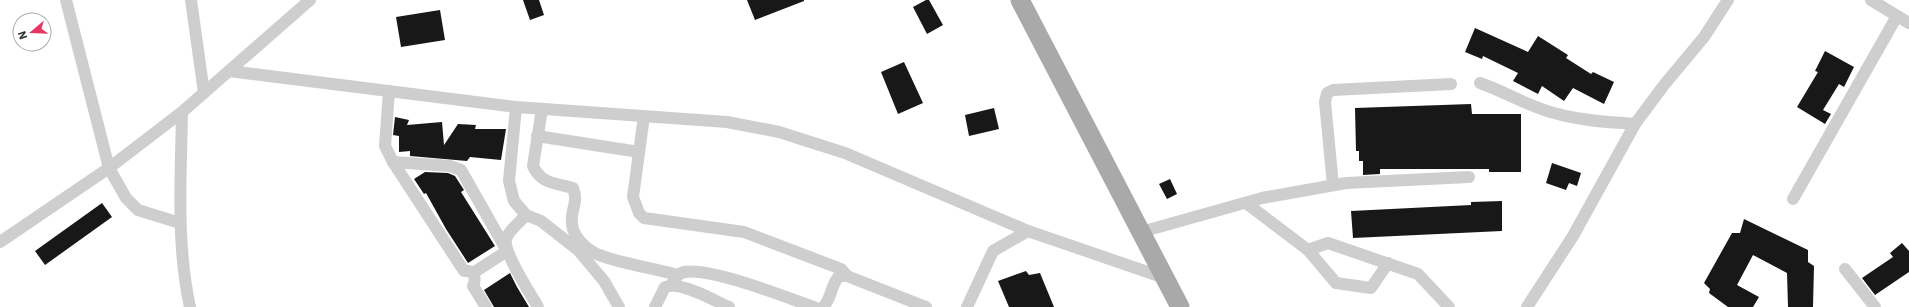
<svg xmlns="http://www.w3.org/2000/svg" width="1909" height="307" viewBox="0 0 1909 307" font-family="'IBM Plex Sans',sans-serif">
	<style>
		.building { fill: #181818 }
		.lines { fill: none; stroke-linecap: round; stroke-linejoin: round }
		.minor { stroke: #cecece; stroke-width: 12 }
		.primary { stroke: #a9a9a9; stroke-width: 19 }
	</style>
	<rect width="100%" height="100%" fill="#fff"/>
	<g class="building">
		<path d="M523 0H539L544 15 530 20Z"/>
		<path d="M747 0H804V1L755 20Z"/>
		<path d="M926 0H929L943 25 927 34 913 7Z"/>
		<path d="M440 10 445 40 401 47 396 17Z"/>
		<path d="M1475 28 1528 52 1538 36 1568 55 1566 58 1591 74 1593 72 1614 82 1604 104 1573 88 1564 101 1542 86 1538 94 1513 81 1518 73 1483 56 1482 59 1465 52Z"/>
		<path d="M1825 51 1854 67 1844 87 1839 84 1823 110 1831 114 1825 124 1797 107 1818 72 1815 71Z"/>
		<path d="M904 62 923 103 898 114 881 72Z"/>
		<path d="M1471 104 1472 114H1521V172H1489V169H1380V174L1363 175V161H1359V151H1356L1355 108Z"/>
		<path d="M994 108 999 129 969 136 965 115Z"/>
		<path d="M395 117 409 120 407 125 442 122 444 145 458 124 476 125 475 129H506L501 160 470 157 467 161 410 156V151L399 152V136L393 135Z"/>
		<path d="M1552 163 1581 173 1577 186 1569 183 1566 190 1546 183Z"/>
		<path d="M425 172 448 173 455 176 464 190 461 192 495 246 468 263 446 229 426 193 424 194 414 179Z"/>
		<path d="M1170 179 1177 194 1167 199 1159 184Z"/>
		<path d="M1502 201V231L1353 238 1351 211 1471 205V202Z"/>
		<path d="M102 203 112 217 45 265 35 251Z"/>
		<path d="M1744 219 1808 250V262L1814 266 1813 307H1788L1787 273 1753 255 1737 285 1759 297 1753 307H1728L1709 293 1710 289 1704 283 1732 233H1740Z"/>
		<path d="M1902 243 1909 251V272L1875 295 1862 278 1893 257 1890 253Z"/>
		<path d="M1026 271 1029 275 1040 273 1054 307H1009L998 281Z"/>
		<path d="M510 273 517 287 529 307H494L484 290Z"/>
	</g>
	<g class="lines">
		<g class="minor">
			<path d="M66 0 109 168 126 198 138 210 180 223"/>
			<path d="M191 0 204 93"/>
			<path d="M1871 0 1909 23"/>
			<path d="M229 71 516 107 727 122 779 132 845 153 1028 231 1165 278"/>
			<path d="M1480 83C1506 92 1531 108 1558 114 1583 121 1610 122 1635 124"/>
			<path d="M389 91 385 146 393 162 464 271H469C475 274 476 280 473 286L486 307"/>
			<path d="M516 107 509 181 514 201 526 215 541 221 578 250 604 281 619 307"/>
			<path d="M542 109 533 166C541 184 556 183 573 188 579 203 570 210 572 224 573 237 587 250 599 255 624 264 652 268 678 275"/>
			<path d="M182 112C181 177 176 243 190 307"/>
			<path d="M644 116 633 197 639 213 644 218 744 232 841 269 847 276"/>
			<path d="M537 136 639 152"/>
			<path d="M393 162 450 166 461 170 507 251 473 273"/>
			<path d="M1333 185 1325 102 1327 93 1333 90 1451 84"/>
			<path d="M1793 199 1897 16"/>
			<path d="M1246 203 1308 250 1336 283 1371 288 1388 263"/>
			<path d="M526 215C520 222 509 230 506 239 503 253 531 294 538 307"/>
			<path d="M1141 232 1262 198 1346 183 1469 177"/>
			<path d="M0 242 109 168 182 112 310 0"/>
			<path d="M1308 250 1328 243 1418 274 1449 307"/>
			<path d="M1845 269 1875 307"/>
			<path d="M671 285C674 280 677 274 684 272 711 267 785 297 814 307"/>
			<path d="M655 307 665 287C681 281 713 300 729 307"/>
			<path d="M823 307C832 299 830 286 839 276H847L926 307"/>
			<path d="M967 307 993 251 1028 231"/>
			<path d="M1527 307 1573 236 1635 124 1664 85 1704 37 1728 0"/>
		</g>
		<path class="primary" d="M1020 0 1180 307"/>
	</g>
	<g transform="translate(32 32) rotate(251)"><circle r="19" fill="#ffffff" stroke="#adadad"/>
	<path d="M0-3L7 15L0 10L-7 15Z" fill="#e73462"/>
	<text y="-6" font-size="11" font-weight="bold" text-anchor="middle" fill="#313131">N</text>
	</g>
</svg>
